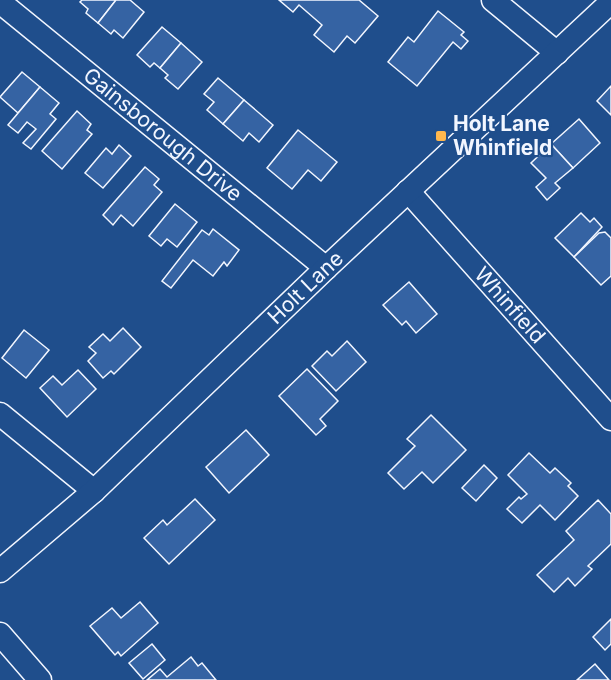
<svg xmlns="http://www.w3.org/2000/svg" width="611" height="680" viewBox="0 0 611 680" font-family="Inter,sans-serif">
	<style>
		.building { fill: #3563a3; stroke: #f2f6ff; stroke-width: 1.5 }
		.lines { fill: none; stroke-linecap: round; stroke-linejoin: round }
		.street-casing { stroke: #f2f6ff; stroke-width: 25 }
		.street { stroke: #1f4e8c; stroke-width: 22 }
		.poi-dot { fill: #ffb74d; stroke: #1f4e8c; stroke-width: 2 }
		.labels { text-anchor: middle; stroke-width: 4.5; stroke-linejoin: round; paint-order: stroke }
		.poi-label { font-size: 21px; font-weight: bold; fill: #f2f6ff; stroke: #1f4e8c; text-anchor: start }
		.street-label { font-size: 21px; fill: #f2f6ff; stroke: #1f4e8c }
	</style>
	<rect width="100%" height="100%" fill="#1f4e8c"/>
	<g class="building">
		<path d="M82 0H116L98 23 86 13 88 9 80 2Z"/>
		<path d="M116 0H130L144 12 123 38 114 30 111 34 98 23Z"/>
		<path d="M279 0H359L378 16 355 43 347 36 334 52 314 35 322 25 299 5 293 12Z"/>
		<path d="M438 11 464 32 461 35 468 41 461 49 453 42 417 86 388 62 408 37 414 42Z"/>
		<path d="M162 27 181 43 160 68 154 63 150 67 137 55Z"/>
		<path d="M181 43 202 62 178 89 165 78 168 75 160 68Z"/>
		<path d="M22 72 40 87 18 113 0 97Z"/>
		<path d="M218 78 244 100 223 124 207 110 214 102 204 94Z"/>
		<path d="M611 86V115L597 101Z"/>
		<path d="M40 87 59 103 50 114 56 119 31 149 23 143 36 129 27 122 18 133 8 125Z"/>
		<path d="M244 100 273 125 259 142 249 133 243 141 223 124Z"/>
		<path d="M77 111 91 124 87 130 92 134 62 169 42 151Z"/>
		<path d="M579 119 600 143 573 168 551 144Z"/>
		<path d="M298 130 337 162 321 181 308 170 292 189 267 168Z"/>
		<path d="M551 144 573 168 555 183 560 188 547 200 536 187 546 178 531 163Z"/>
		<path d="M119 145 131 156 103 188 85 173 106 148 112 154Z"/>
		<path d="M145 167 159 179 154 185 162 192 133 226 121 215 113 225 103 215Z"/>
		<path d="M175 204 197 222 177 247 167 239 161 246 149 236Z"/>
		<path d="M581 213 590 222 594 218 602 227 574 257 555 238Z"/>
		<path d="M213 229 239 250 227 266 224 262 213 276 193 260 171 288 162 281 202 230 209 235Z"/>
		<path d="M605 232 611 238V276L601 285 574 257 599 233Z"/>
		<path d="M409 282 437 314 416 333 406 321 402 325 383 305Z"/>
		<path d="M123 328 141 347 114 374 111 371 103 378 88 361 96 353 89 347 103 334 110 341Z"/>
		<path d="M24 330 49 350 26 378 2 358Z"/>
		<path d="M347 341 366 362 336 391 312 366 327 351 332 356Z"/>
		<path d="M307 369 338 401 320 419 326 426 316 435 279 396Z"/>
		<path d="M78 370 96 389 67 417 40 388 53 376 62 385Z"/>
		<path d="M431 415 466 450 433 483 422 472 404 489 388 473 415 446 407 439Z"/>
		<path d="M246 430 269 455 229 493 206 467Z"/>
		<path d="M529 453 550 473 555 468 571 483 568 486 578 496 555 520 540 505 522 523 507 509 519 497 521 499 527 494 508 475Z"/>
		<path d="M484 465 497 478 476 501 462 488Z"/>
		<path d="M195 499 215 520 169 564 144 538 163 520 167 525Z"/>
		<path d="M598 500 611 514V544L588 566 592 569 575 586 568 578 554 592 537 575 574 540 566 531Z"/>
		<path d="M140 602 158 623 121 656 118 652 115 655 90 626 112 608 121 618Z"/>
		<path d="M611 619V644L605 650 593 637Z"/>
		<path d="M152 644 165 660 143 679 129 663Z"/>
		<path d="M191 657 198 666 202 663 216 680H147L160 669 167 677Z"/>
		<path d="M595 664 609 680H577Z"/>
	</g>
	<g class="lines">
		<defs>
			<g id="street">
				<path d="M493 0 557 53"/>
				<path id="s1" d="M0 2 326 268"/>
				<path id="s2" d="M408 191 611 419"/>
				<path d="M0 414 94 491"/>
				<path id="s3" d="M0 571 94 491 326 268 611 2"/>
				<path d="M0 634 40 680"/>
			</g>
		</defs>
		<use href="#street" class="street-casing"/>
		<use href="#street" class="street"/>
	</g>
	<rect class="poi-dot" x="435" y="130" width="12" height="12" rx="3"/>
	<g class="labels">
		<g class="poi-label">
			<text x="453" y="131">Holt Lane<tspan x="453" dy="24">Whinfield</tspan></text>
		</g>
		<g class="street-label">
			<text dy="7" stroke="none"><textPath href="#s1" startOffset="210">Gainsborough Drive</textPath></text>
			<text dy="7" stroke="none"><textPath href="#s3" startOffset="417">Holt Lane</textPath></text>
			<text dy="7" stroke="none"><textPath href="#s2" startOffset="153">Whinfield</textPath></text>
		</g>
	</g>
</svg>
